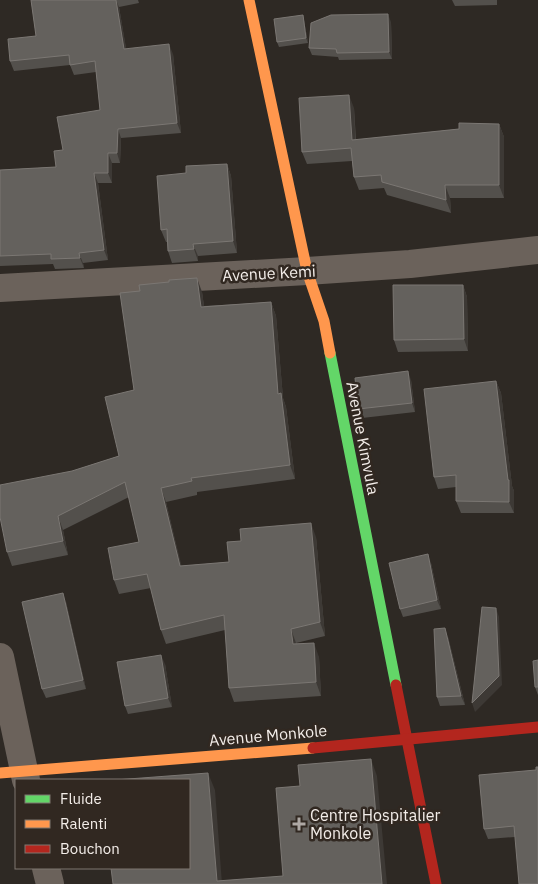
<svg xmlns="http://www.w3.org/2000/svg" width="538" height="884" viewBox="0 0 538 884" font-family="'IBM Plex Sans',sans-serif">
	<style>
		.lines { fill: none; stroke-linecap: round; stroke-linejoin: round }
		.street { stroke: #6b625b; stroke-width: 28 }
		.fast { stroke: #63d668; stroke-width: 11 }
		.slow { stroke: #ff974d; stroke-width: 11 }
		.jam { stroke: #b3261e; stroke-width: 11 }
		.wall { fill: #53504c }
		.shaded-wall { fill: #3d3935 }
		.building { fill: #64615d; stroke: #7b7773 }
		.poi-dot { fill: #aea8a4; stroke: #312821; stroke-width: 2 }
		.labels { text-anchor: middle; stroke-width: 5; stroke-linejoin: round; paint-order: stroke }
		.street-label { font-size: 16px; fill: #f3ede9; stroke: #312821 }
		.poi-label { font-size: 16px; fill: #f3ede9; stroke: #312821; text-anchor: start }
	</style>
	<rect width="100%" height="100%" fill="#2e2924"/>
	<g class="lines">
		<g class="street">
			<path d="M0 288 307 271 410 264 538 250"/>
			<path d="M0 657 26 780"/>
			<path d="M46 868 50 884"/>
		</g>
		<path class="fast" d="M330 353 396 685"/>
		<g class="slow">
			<path d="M249 0 307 271 324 321 330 353"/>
			<path d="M0 773 313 748"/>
		</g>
		<g class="jam">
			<path d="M396 685 436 884"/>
			<path d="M313 748 538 727"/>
		</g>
	</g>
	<g class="wall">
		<path d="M31 0H138L139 3 119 7 126 49 173 54 181 133 121 138 120 163H112V183H98L108 260 83 263 84 268 55 269 53 264 0 266V170L56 167 63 150 100 110 96 72 74 75 70 65 14 71 10 61 36 36Z"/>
		<path d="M452 0H497V5L455 6Z"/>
		<path d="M303 15 304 20 308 43 279 47 277 42Z"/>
		<path d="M391 22 392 59 339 60 338 57 312 55 309 48Z"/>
		<path d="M354 108 356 140 459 129 499 124 504 137V198H450L451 213 387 195 384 188 359 190 354 177 352 161 307 164 302 152Z"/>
		<path d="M227 164 231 176 237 253 198 256V261L172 263 168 251 167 242H166L161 230 186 173Z"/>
		<path d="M463 285 467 297 468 351 398 352 394 340Z"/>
		<path d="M202 292 204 306 271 302 276 316 283 398 286 407 295 479 197 492V495L166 502 181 566 229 562 316 537 325 636 296 643 319 657 321 696 234 702 229 688 225 630 166 644 161 630 151 588 119 594 114 580 139 542 129 497 63 530 68 555 12 566 7 552 72 471 119 456 134 390Z"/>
		<path d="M411 380 415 412 362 418 358 409Z"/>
		<path d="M496 381 501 393 512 486 514 491V513H461L456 501V487L438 489 434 477Z"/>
		<path d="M431 563 441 609 403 617 400 609Z"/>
		<path d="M66 602 86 689 46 698 42 689Z"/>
		<path d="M448 637 465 705 440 706 437 697Z"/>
		<path d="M538 660V695L535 687Z"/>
		<path d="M165 664 172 707 128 714 125 706Z"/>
		<path d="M536 770 515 837 488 839 484 829Z"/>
	</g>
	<g class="shaded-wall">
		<path d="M116 0 119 7 128 59 124 49Z"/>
		<path d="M388 14 391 22 392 59 389 52Z"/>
		<path d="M303 15 304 20 308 43 306 38Z"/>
		<path d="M169 44 173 54 181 133 177 123Z"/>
		<path d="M349 95 354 108 356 153 352 140Z"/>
		<path d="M499 124 504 137V198L499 185Z"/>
		<path d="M118 129 121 138 120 163 117 153Z"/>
		<path d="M108 153 112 163V183L108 173Z"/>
		<path d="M227 164 231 176 237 253 233 241Z"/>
		<path d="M94 173 98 183 108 260 104 250Z"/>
		<path d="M445 185 450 198 451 213 446 200Z"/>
		<path d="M193 244 198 256V261L194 249Z"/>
		<path d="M79 253 83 263 84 268 80 258Z"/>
		<path d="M197 278 202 292 206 320 201 307Z"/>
		<path d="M463 285 467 297 468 351 464 339Z"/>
		<path d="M271 302 276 316 283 398 286 407 295 479 290 465 278 394Z"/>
		<path d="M408 371 411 380 415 412 412 403Z"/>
		<path d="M496 381 501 393 512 486 514 491V513L509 502 508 480Z"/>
		<path d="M161 488 166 502 185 580 180 566Z"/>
		<path d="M58 516 63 530 68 555 63 541Z"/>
		<path d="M311 523 316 537 325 636 320 622Z"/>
		<path d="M428 554 431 563 441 609 437 600Z"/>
		<path d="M63 593 66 602 86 689 83 680Z"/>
		<path d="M496 608 499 617 502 685 475 712 472 703Z"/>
		<path d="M445 628 448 637 465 705 461 696Z"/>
		<path d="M291 629 296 643 298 658 293 644Z"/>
		<path d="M314 643 319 657 321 696 316 682Z"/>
		<path d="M161 655 165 664 172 707 168 698Z"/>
		<path d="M371 759 377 776 387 884H382Z"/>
		<path d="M208 773 215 790 222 884 217 881Z"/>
	</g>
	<g class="building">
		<path d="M31 0H116L124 49 169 44 177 123 118 129 117 153H108V173H94L104 250 79 253 80 258 51 259V254L0 256V170L56 167 54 151 63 150 57 117 100 110 95 61 70 65 69 55 10 61 8 39 36 36Z"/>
		<path d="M388 14 389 52 337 53 336 49 309 48 311 23 331 15Z"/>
		<path d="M303 15 306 38 277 42 274 19Z"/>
		<path d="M349 95 352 140 459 129V123L499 124V185H445L446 200 382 182 381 175 354 177 351 148 302 152 299 98Z"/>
		<path d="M227 164 233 241 193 244 194 249 168 251 167 229 161 230 157 176 186 173V166Z"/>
		<path d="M197 278 201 307 271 302 278 394 281 393 290 465 191 478 192 481 161 488 180 566 229 562 227 542 241 541 240 529 311 523 320 622 291 629 293 644 314 643 316 682 229 688 224 615 161 630 147 574 114 580 108 548 139 542 125 482 58 516 63 541 7 552 0 517V485L72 471 119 456 105 397 134 390 120 293 140 291 139 285 169 282V280Z"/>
		<path d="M393 285H463L464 339 394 340Z"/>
		<path d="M408 371 412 403 358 409 355 378Z"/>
		<path d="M496 381 508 480H509V502L456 501V475L434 477 424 389Z"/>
		<path d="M428 554 437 600 400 609 389 563Z"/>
		<path d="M63 593 83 680 42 689 22 602Z"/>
		<path d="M482 607 496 608 499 676 472 703Z"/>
		<path d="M445 628 461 696 437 697 434 629Z"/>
		<path d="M161 655 168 698 125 706 117 662Z"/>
		<path d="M538 660V687H535L533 661Z"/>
		<path d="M371 759 382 884H113L111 868H189V780H115L208 773 217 881 283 876 276 788 300 786 298 765Z"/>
		<path d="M536 767H538V884H519L514 826 484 829 479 775 536 770Z"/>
	</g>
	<path class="poi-dot" d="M296.5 816.5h5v5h5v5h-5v5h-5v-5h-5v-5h5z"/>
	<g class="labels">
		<g class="street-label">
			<text transform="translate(269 273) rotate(-3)" y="6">Avenue Kemi</text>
			<text transform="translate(363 438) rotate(79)" y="6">Avenue Kimvula</text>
			<text transform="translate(268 735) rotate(-5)" y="6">Avenue Monkole</text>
		</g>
		<g class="poi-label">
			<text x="310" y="821">Centre Hospitalier<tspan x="310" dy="18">Monkole</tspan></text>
		</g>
	</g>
	<rect x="15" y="779" width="175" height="90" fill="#312821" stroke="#7f7771"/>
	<rect x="25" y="795" width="25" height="8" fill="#63d668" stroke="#7f7771"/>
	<text x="60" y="804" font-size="15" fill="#f3ede9">Fluide</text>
	<rect x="25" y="820" width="25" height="8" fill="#ff974d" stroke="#7f7771"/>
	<text x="60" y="829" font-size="15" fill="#f3ede9">Ralenti</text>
	<rect x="25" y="845" width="25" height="8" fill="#b3261e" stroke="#7f7771"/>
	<text x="60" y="854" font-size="15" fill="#f3ede9">Bouchon</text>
</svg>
